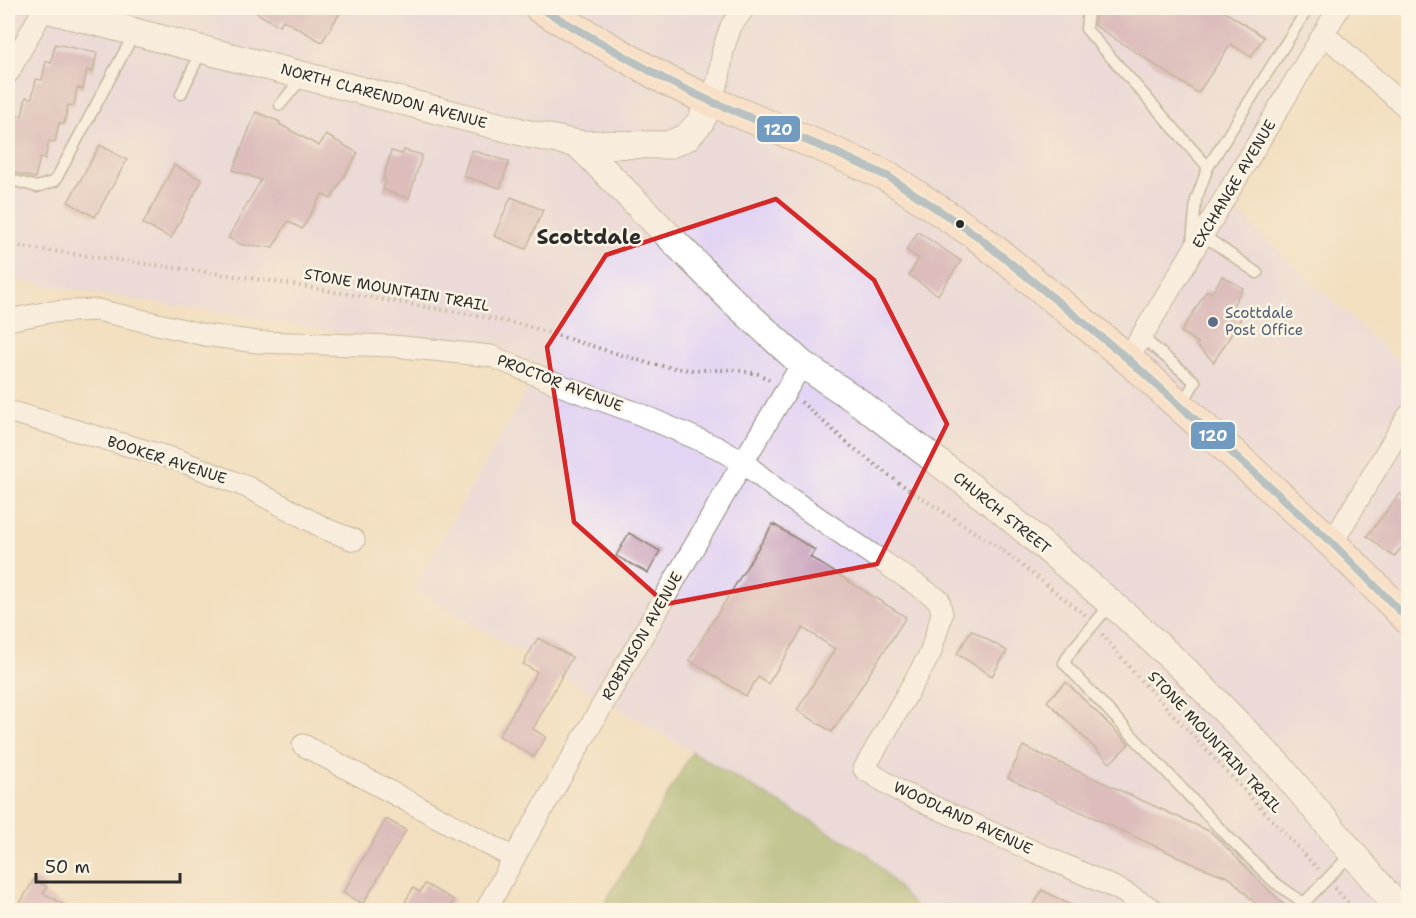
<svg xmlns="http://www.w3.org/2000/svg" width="1416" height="918" viewBox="0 0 1416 918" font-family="'Shantell Sans',sans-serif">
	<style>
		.built { fill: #e2d4f3 }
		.forest { fill: #89a85c; stroke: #5a6a44; stroke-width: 1.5 }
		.building { fill: #c195b8 }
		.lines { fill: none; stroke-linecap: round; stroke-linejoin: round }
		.service-casing { stroke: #8e8576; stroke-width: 13 }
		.minor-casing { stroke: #8e8576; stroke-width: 23 }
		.tertiary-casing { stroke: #8e8576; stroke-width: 29 }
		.secondary-casing { stroke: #8e8576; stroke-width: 32 }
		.path { stroke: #8e8576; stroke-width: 4; stroke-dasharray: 1.5 4.5; stroke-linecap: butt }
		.service { stroke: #fff; stroke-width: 10 }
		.minor { stroke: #fff; stroke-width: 21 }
		.tertiary { stroke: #fff; stroke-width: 27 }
		.secondary { stroke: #fde3d1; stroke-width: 30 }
		.bus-1-casing { stroke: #fcf5e5; stroke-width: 12 }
		.bus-1 { stroke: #729bc1; stroke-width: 8 }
		.marked { fill: none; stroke: #d62828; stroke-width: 4.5; stroke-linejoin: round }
		.bus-dot { fill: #2b2b2b; stroke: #fcf5e5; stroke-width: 2 }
		.service-dot { fill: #5c6f8a; stroke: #fcf5e5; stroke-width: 2 }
		.labels { text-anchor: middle; stroke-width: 5; stroke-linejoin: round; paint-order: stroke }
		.street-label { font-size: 15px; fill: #2b2b2b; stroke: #fcf5e5 }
		.service-label { font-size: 15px; fill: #4e5e75; stroke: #fcf5e5; text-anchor: start }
		.district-label { font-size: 21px; font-weight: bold; fill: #2b2b2b; stroke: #fcf5e5 }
		.line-badge { stroke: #fcf5e5; stroke-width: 2 }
		.badge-label { font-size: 16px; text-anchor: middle; font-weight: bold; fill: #fff }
	</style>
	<rect width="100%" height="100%" fill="#fcf5e5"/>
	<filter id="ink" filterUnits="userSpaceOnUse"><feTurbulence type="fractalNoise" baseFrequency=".0167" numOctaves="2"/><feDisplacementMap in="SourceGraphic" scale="12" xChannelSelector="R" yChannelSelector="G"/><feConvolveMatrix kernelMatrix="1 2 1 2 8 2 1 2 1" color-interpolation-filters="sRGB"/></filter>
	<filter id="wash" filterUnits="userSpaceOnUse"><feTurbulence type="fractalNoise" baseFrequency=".008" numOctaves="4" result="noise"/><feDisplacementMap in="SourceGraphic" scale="24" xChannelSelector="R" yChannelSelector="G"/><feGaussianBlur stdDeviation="1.35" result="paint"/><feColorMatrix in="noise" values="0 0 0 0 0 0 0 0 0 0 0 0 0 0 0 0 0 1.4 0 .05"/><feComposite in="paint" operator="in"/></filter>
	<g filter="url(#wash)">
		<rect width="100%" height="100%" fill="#f2dfc0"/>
		<path class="built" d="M8 8H1328L1219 195 1408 371V910H918L869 855 413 589 542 364 8 279Z"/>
		<path class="forest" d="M692 752 869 855 918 910H601Z"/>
		<g id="blocks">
			<g class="building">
				<path d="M248 8H343L322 42 283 20 279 26Z"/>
				<path d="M1101 8H1219L1264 37 1251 57 1231 44 1198 93 1094 25 1095 18Z"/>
				<path d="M55 44 97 53 93 72 87 70 83 89 77 88 74 106 68 105 64 124 59 123 55 142 49 141 45 159 40 158 35 178 8 171V132L13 133 17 115 22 116 26 97 32 98 36 79 42 80 46 61 51 63Z"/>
				<path d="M256 112 280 122 279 124 319 146 326 135 358 153 331 199 322 194 302 229 288 221 273 247 242 245 228 238 261 180 233 170Z"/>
				<path d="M100 145 127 160 95 217 68 202Z"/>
				<path d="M404 150 422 155 409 198 383 190 386 180 383 179 391 151 402 154Z"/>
				<path d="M472 150 509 162 500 188 463 176Z"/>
				<path d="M174 165 202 180 171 238 143 224Z"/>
				<path d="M511 197 543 210 526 249 494 236Z"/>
				<path d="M918 232 961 261 938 295 909 275 919 259 906 250Z"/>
				<path d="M1222 276 1243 288 1233 305 1245 312 1214 362 1196 345 1198 343 1181 332 1207 290 1212 293Z"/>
				<path d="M1400 494 1408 501V539L1394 557 1367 536Z"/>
				<path d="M773 524 815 550 810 557 906 617 832 732 797 710 835 649 803 628 768 684 758 677 746 696 689 660Z"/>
				<path d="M629 533 660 551 648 573 616 556Z"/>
				<path d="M971 630 1007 651 992 676 957 654Z"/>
				<path d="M538 638 572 657 533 729 546 737 534 757 499 736 537 672 523 664Z"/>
				<path d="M1066 682 1129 744 1110 763 1047 701Z"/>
				<path d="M1023 746 1211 832 1289 910H1262L1230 878 1196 865 1008 778Z"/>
				<path d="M386 819 406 830 363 904 343 893Z"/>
				<path d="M34 879 47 887 43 893 73 910H16Z"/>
				<path d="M425 884 454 900 448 910H420L405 902 413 888 420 892Z"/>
				<path d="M1042 890 1080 910H1031Z"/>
			</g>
		</g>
	</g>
	<g filter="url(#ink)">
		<use href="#blocks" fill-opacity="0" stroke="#8e8576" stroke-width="1.5"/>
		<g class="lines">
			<defs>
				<g id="service">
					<path d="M1088 8 1086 29 1208 167 1196 200 1192 243"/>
					<path d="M181 94 202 49"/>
					<path d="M280 105 302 78"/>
					<path d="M1208 167 1308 8"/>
					<path d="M8 179 37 187 55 181 135 32"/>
					<path d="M1203 235 1257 273"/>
					<path d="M1142 337 1195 382 1182 404"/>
					<path d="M1111 604 1071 651 1064 663 1221 830 1274 882 1304 903 1352 853"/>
				</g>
				<g id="minor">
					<path d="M1324 34 1408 109"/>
					<path d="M8 73 44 8"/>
					<path d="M710 101 719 78 723 50 731 26 744 8"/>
					<path d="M8 320 49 312 97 310 205 335 257 342 393 346 491 356 565 387 637 413 716 447 743 462 776 489 939 600 942 614 930 654 864 769 901 792 1120 890 1154 910"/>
					<path d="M1128 359 1339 8"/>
					<path d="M8 411 178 460 247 487 328 530 354 540"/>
					<path d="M1332 543 1408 416"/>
					<path d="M303 745 514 858"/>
					<path d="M486 910 514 858 743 462 802 364"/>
				</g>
				<g id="tertiary">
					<path d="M42 8 529 134 578 144 668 145 687 137 701 121 710 101"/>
					<path d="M578 144 731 299 802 364 856 400 1000 509 1125 615 1186 671 1280 767 1400 910"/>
				</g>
				<path id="secondary" d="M540 8 666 80 710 101 832 151 889 177 976 235 1128 359 1332 543 1408 619"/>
			</defs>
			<use href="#service" class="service-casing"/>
			<use href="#minor" class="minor-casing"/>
			<use href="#tertiary" class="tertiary-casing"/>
			<use href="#secondary" class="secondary-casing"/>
			<g class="path">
				<path d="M8 245 271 281 474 315 523 325 651 364 688 370H736L758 374 770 380"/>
				<path d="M801 402 852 447 899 483 1002 550 1085 615"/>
				<path d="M1102 634 1135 674 1318 869"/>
				<path d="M1335 888 1354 910"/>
			</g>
			<use href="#service" class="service"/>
			<use href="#minor" class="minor"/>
			<use href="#tertiary" class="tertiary"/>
			<use href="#secondary" class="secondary"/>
			<defs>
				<path id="bus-1" d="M540 8 666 80 710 101 832 151 889 177 976 235 1128 359 1332 543 1408 619"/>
			</defs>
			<use href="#bus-1" class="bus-1-casing"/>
			<use href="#bus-1" class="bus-1"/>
		</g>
	</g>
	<path d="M0 0H1416V918H0ZM776 199 874 280 947 424 877 564 666 604 574 522 547 347 606 255Z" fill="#f2dfc0" fill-opacity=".55" fill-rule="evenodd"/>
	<path class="marked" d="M776 199 874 280 947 424 877 564 666 604 574 522 547 347 606 255Z"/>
	<circle class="bus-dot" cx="960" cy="224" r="5"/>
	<circle class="service-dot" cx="1213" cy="322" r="6"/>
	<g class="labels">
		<g class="street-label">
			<text transform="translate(384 96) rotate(15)" y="5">NORTH CLARENDON AVENUE</text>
			<text transform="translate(1234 184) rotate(-59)" y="5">EXCHANGE AVENUE</text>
			<text transform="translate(397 290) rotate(10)" y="5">STONE MOUNTAIN TRAIL</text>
			<text transform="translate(560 383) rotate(21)" y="5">PROCTOR AVENUE</text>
			<text transform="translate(167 460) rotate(18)" y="5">BOOKER AVENUE</text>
			<text transform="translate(1002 513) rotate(39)" y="5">CHURCH STREET</text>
			<text transform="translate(642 636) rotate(-60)" y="5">ROBINSON AVENUE</text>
			<text transform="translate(1215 742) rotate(47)" y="5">STONE MOUNTAIN TRAIL</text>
			<text transform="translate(963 818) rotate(25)" y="5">WOODLAND AVENUE</text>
		</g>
		<g class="service-label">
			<text x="1225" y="318">Scottdale<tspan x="1225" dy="17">Post Office</tspan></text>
		</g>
		<g class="district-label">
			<text x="589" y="244">Scottdale</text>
		</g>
	</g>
	<g class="line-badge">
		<rect x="756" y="115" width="45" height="28" rx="6" fill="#729bc1"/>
		<rect x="1190" y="421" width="46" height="29" rx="6" fill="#729bc1"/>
	</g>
	<g class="badge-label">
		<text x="778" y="135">120</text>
		<text x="1213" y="441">120</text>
	</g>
	<rect width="1416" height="918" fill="none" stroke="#fcf5e5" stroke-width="30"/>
	<path d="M36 873v9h144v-9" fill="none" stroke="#2b2b2b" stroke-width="3"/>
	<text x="45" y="873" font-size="18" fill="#2b2b2b" stroke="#fcf5e5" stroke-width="4.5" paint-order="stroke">50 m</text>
</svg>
